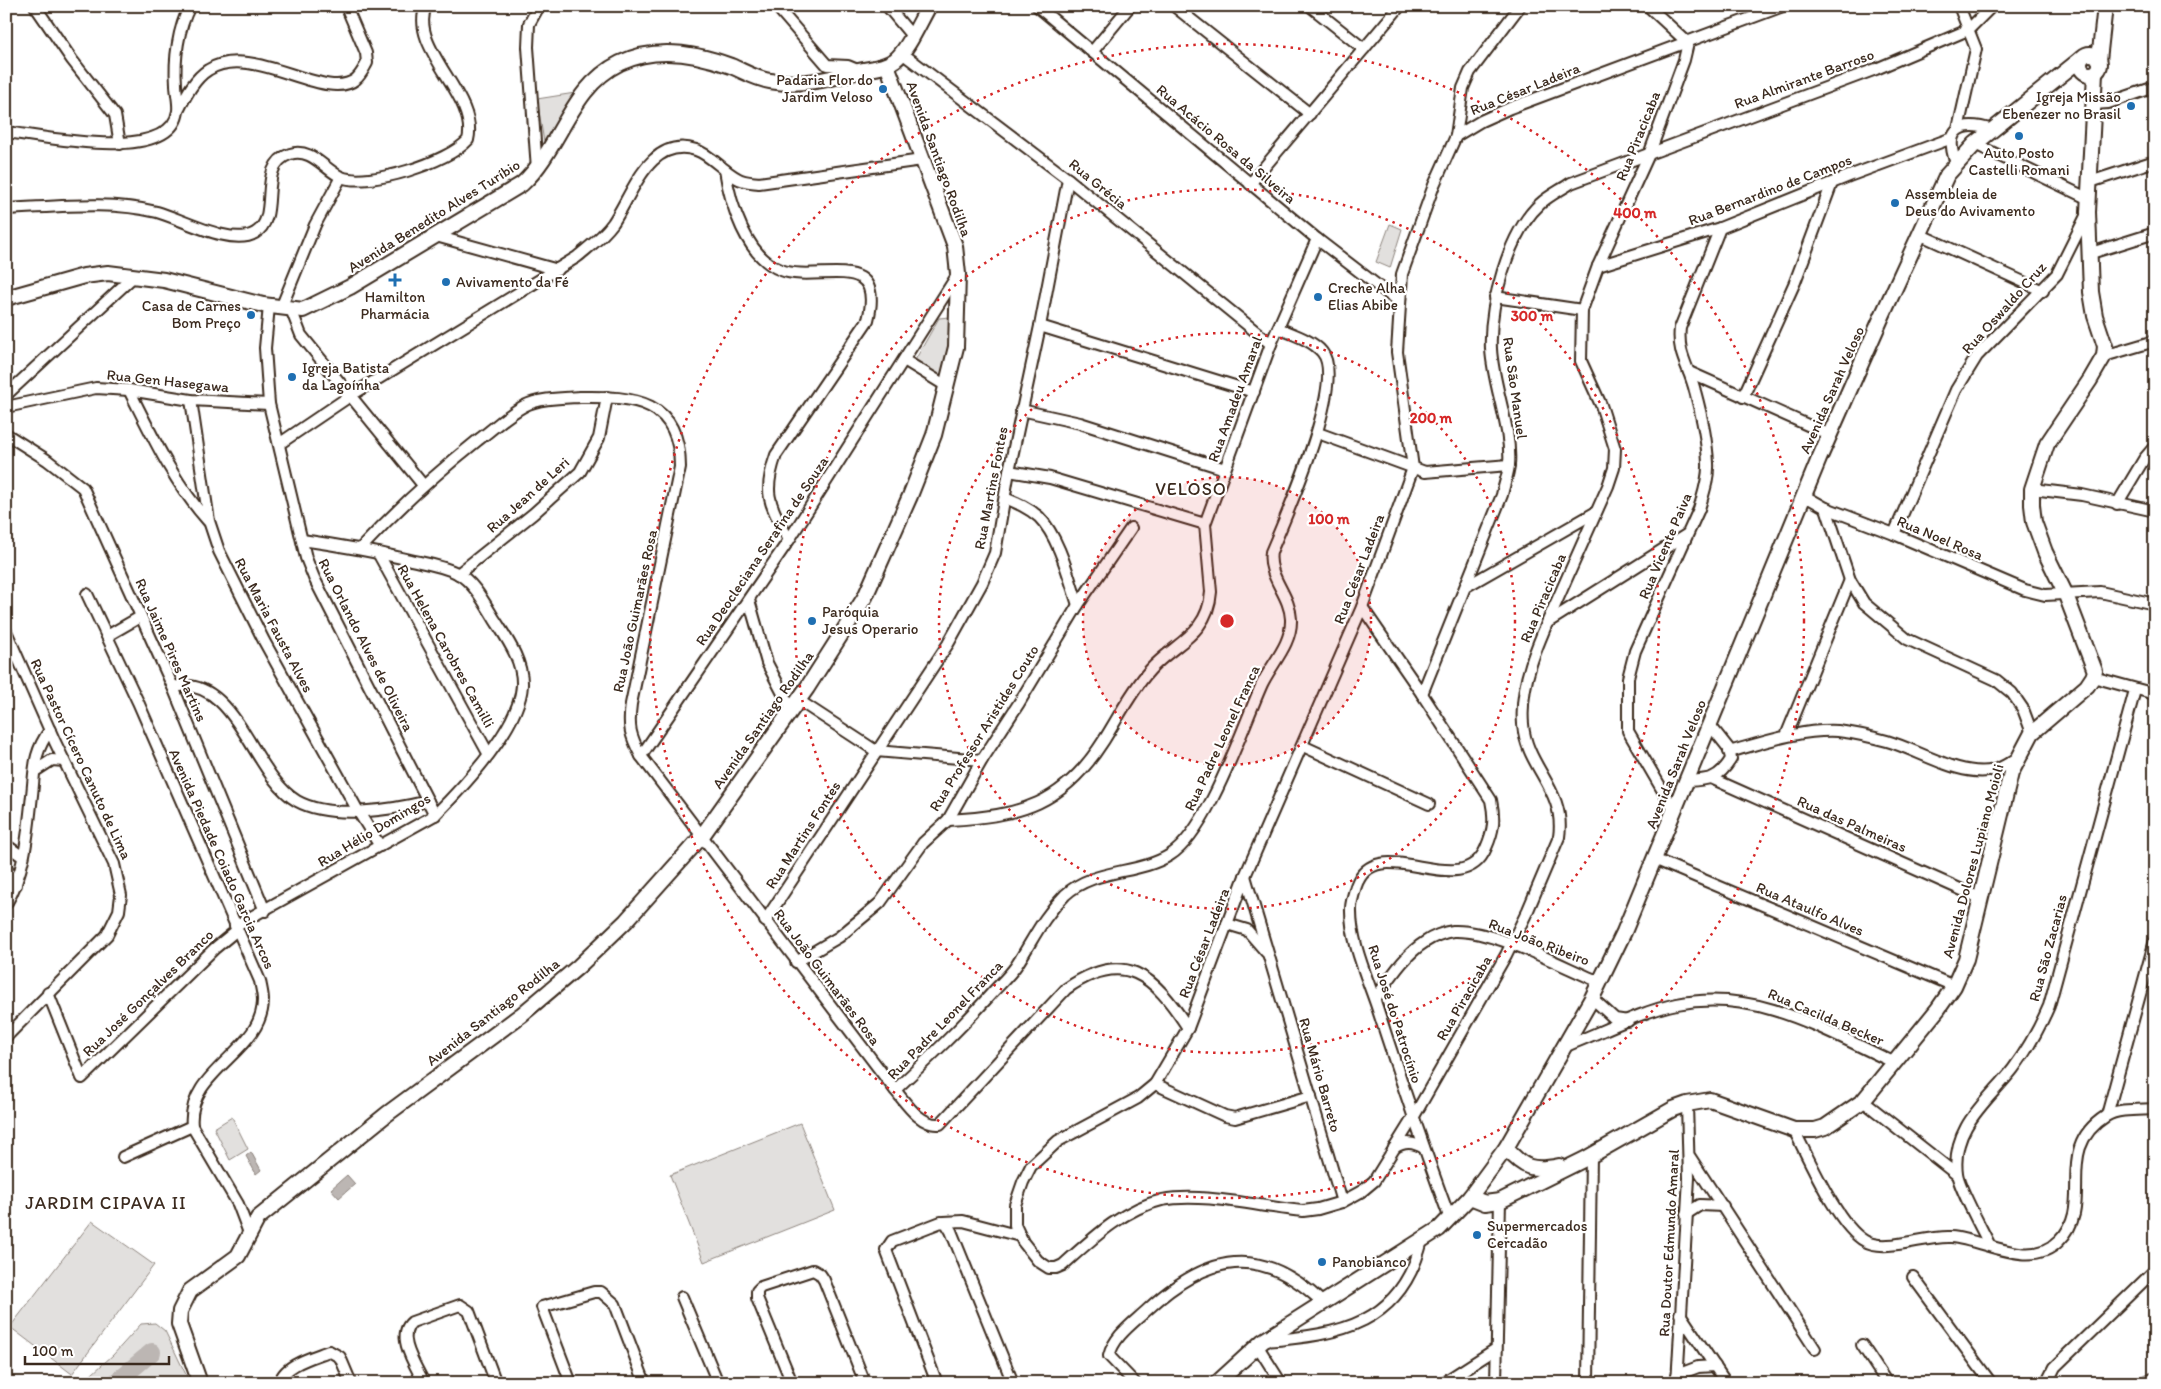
<svg xmlns="http://www.w3.org/2000/svg" width="2161" height="1389" viewBox="0 0 2161 1389" font-family="Itim,sans-serif">
	<style>
		.green { fill: #e2e0de; stroke: #8e857e }
		.water { fill: #bcb6b3; stroke: #887e77 }
		.lines { fill: none; stroke-linecap: round; stroke-linejoin: round }
		.river { stroke: #bcb6b3; stroke-width: 18 }
		.minor-casing { stroke: #3b2a1e; stroke-width: 14 }
		.major-casing { stroke: #3b2a1e; stroke-width: 18 }
		.minor { stroke: #fff; stroke-width: 10 }
		.major { stroke: #fff; stroke-width: 14 }
		.ring { fill: none; stroke: #d62828; stroke-width: 2.5; stroke-dasharray: 2.5 5 }
		.poi-dot { fill: #1f6fb2; stroke: #fff; stroke-width: 2 }
		.labels { text-anchor: middle; stroke-width: 4.5; stroke-linejoin: round; paint-order: stroke }
		.street-label { font-size: 15px; fill: #3b2a1e; stroke: #fff }
		.poi-label { font-size: 15px; fill: #3b2a1e; stroke: #fff; text-anchor: start }
		.quarter-label { font-size: 18px; letter-spacing: 1px; fill: #3b2a1e; stroke: #fff }
		.centre { fill: #d62828; stroke: #fff; stroke-width: 2.5 }
		.ring-label { font-size: 15px; text-anchor: middle; font-weight: bold; fill: #d62828; stroke: #fff; stroke-width: 4.5; stroke-linejoin: round; paint-order: stroke }
	</style>
	<rect width="100%" height="100%" fill="#fff"/>
	<filter id="ink" filterUnits="userSpaceOnUse"><feTurbulence type="fractalNoise" baseFrequency=".02" numOctaves="2"/><feDisplacementMap in="SourceGraphic" scale="10" xChannelSelector="R" yChannelSelector="G"/><feConvolveMatrix kernelMatrix="1 2 1 2 8 2 1 2 1" color-interpolation-filters="sRGB"/></filter>
	<g filter="url(#ink)">
		<g class="green">
			<path d="M575 93 545 148 537 99Z"/>
			<path d="M1390 224 1402 229 1390 268 1376 262Z"/>
			<path d="M950 317V347L940 379 914 362 939 318Z"/>
			<path d="M232 1117 248 1149 230 1160 214 1128Z"/>
			<path d="M800 1123 835 1210 704 1262 670 1175Z"/>
			<path d="M92 1221 154 1265 72 1374 10 1327Z"/>
			<path d="M155 1323 165 1331 190 1383H82L113 1355 141 1324Z"/>
		</g>
		<g class="water">
			<path d="M251 1152 261 1170 256 1174 246 1156Z"/>
			<path d="M347 1175 355 1184 339 1198 331 1189Z"/>
		</g>
		<g class="lines">
			<path class="river" d="M115 1383 152 1352"/>
			<defs>
				<g id="minor">
					<path d="M35 6 72 60 115 115 120 144"/>
					<path d="M776 6 827 65 848 66 860 71"/>
					<path d="M887 6 912 36"/>
					<path d="M1037 6 1317 239 1399 302"/>
					<path d="M1174 6 1310 114"/>
					<path d="M1310 6 1364 49"/>
					<path d="M1648 6 1688 43 1684 60 1650 152 1598 266 1582 310 1581 361 1601 405 1615 449 1614 468 1608 486C1593 520 1578 553 1563 587 1545 629 1519 676 1523 724 1526 768 1566 789 1559 837L1528 910 1506 955 1413 1118 1374 1181 1362 1191 1342 1202 1318 1209 1303 1211C1261 1207 1202 1192 1162 1200 1123 1209 1092 1239 1063 1265L1056 1268H1049L1038 1261 1023 1242 1015 1225V1205L1023 1182 1031 1166 1058 1141 1138 1098 1155 1084 1188 1028 1245 876 1362 607 1413 468 1397 352 1402 274 1434 185 1456 136 1481 121 1510 108 1783 6"/>
					<path d="M1092 52 1130 6"/>
					<path d="M902 53 1068 179 1271 344"/>
					<path d="M2094 104 2108 103 2155 87"/>
					<path d="M179 109C186 95 195 78 208 70 252 41 326 104 356 79 361 75 364 68 367 63L366 53 346 6"/>
					<path d="M1958 129 1976 49 1959 6"/>
					<path d="M6 132C42 136 171 165 178 111 179 102 176 93 176 84 174 60 178 28 190 6"/>
					<path d="M1456 136 1463 88 1470 72 1520 6"/>
					<path d="M1975 144 2089 199"/>
					<path d="M1956 163C1943 129 1962 120 1992 130"/>
					<path d="M537 169 528 47 529 24 539 6"/>
					<path d="M725 170C730 203 746 257 781 270 817 284 886 248 868 320L776 455C762 495 770 504 789 540"/>
					<path d="M2090 182 2155 161"/>
					<path d="M1250 184 1400 6"/>
					<path d="M6 209C56 207 109 200 157 212 182 219 232 247 255 233 282 217 255 166 290 154 311 147 325 170 341 177 368 188 449 162 468 140 479 96 408 48 426 6"/>
					<path d="M1921 235 2043 291"/>
					<path d="M436 236 558 270"/>
					<path d="M2091 253 2155 233"/>
					<path d="M1598 266 1720 228 1849 176 1952 138"/>
					<path d="M1495 297 1582 310"/>
					<path d="M269 306 265 348 269 404 306 558 314 578 435 815"/>
					<path d="M281 308 315 225 341 177"/>
					<path d="M291 309 301 335 423 485"/>
					<path d="M1040 326 1254 392"/>
					<path d="M2104 356 2155 341"/>
					<path d="M904 360 948 387"/>
					<path d="M1689 372 1830 435"/>
					<path d="M129 390C152 435 173 482 208 521"/>
					<path d="M6 395 135 275"/>
					<path d="M1743 397 1795 282 1832 183"/>
					<path d="M191 400 209 521 219 551 264 641 358 811 380 846"/>
					<path d="M6 407 96 388 129 390 191 400 269 404"/>
					<path d="M1021 410 1080 423 1225 469"/>
					<path d="M1318 433 1425 472 1509 465"/>
					<path d="M6 434 47 460 83 488 173 687 265 911"/>
					<path d="M279 444 350 396 577 257C590 246 603 237 613 223 633 193 650 135 696 150 711 155 723 171 737 178 743 182 752 182 759 183L922 160"/>
					<path d="M1009 471 1050 478 1205 524"/>
					<path d="M2032 489 2082 495 2155 511"/>
					<path d="M1805 496 1826 508 1894 534 2025 590 2045 595 2100 592 2155 604"/>
					<path d="M1005 498C1017 503 1029 508 1039 517 1059 537 1069 578 1078 605"/>
					<path d="M2117 504 2144 459 2155 446"/>
					<path d="M1826 508 1850 580 1864 603 1907 639 1996 680 2012 693 2023 709 2032 733"/>
					<path d="M1894 534 1956 390 1977 356 2057 274 2086 216"/>
					<path d="M361 548C399 507 434 475 478 440 493 429 507 415 524 406 539 398 563 398 580 397 634 396 680 400 680 467L631 704C628 727 630 735 641 756L895 1090"/>
					<path d="M378 553 488 753"/>
					<path d="M458 574 533 514 580 472 599 438 607 397"/>
					<path d="M1467 586 1596 512"/>
					<path d="M87 594 138 702 260 981C261 987 263 994 263 1000 263 1052 186 1070 192 1126L238 1204 249 1233"/>
					<path d="M749 600 767 663 791 709"/>
					<path d="M1362 607 1422 694 1491 800C1495 819 1494 830 1486 848 1462 905 1376 828 1356 886 1354 893 1351 902 1351 908 1350 941 1367 977 1377 1007 1400 1078 1424 1149 1450 1219"/>
					<path d="M1548 622 1686 535"/>
					<path d="M6 631 55 742 114 864 121 895 119 911 107 935 6 1037"/>
					<path d="M107 636 140 617"/>
					<path d="M2093 677 2155 694"/>
					<path d="M173 687C236 673 252 775 297 801 331 820 392 810 428 801"/>
					<path d="M1422 694 1502 495C1504 485 1508 475 1509 465 1512 428 1493 386 1491 349 1489 306 1508 233 1540 204 1548 196 1561 190 1571 183L1876 69 1968 30 1992 6"/>
					<path d="M798 700 876 751 982 760"/>
					<path d="M1786 736 1850 580"/>
					<path d="M1303 746 1429 804"/>
					<path d="M1729 752C1765 742 1801 729 1838 731 1854 733 1872 737 1887 741 1919 750 1960 778 1994 770 2002 768 2010 762 2018 758"/>
					<path d="M641 756 789 540 958 274"/>
					<path d="M35 771 52 760 64 761"/>
					<path d="M1711 778 1980 898"/>
					<path d="M1687 781C1709 780 1719 779 1731 759L1729 749 1710 725"/>
					<path d="M1674 810 1628 731V678L1635 651 1699 509C1703 495 1709 479 1708 463 1707 440 1701 413 1695 391 1689 366 1677 355 1680 328L1720 228"/>
					<path d="M948 820C1021 816 1063 805 1104 740 1119 716 1132 690 1150 670 1174 643 1208 635 1211 592L1205 524 1271 344 1317 239"/>
					<path d="M6 845 23 857"/>
					<path d="M1654 859 1954 986"/>
					<path d="M6 867 16 885"/>
					<path d="M1245 876 1342 1202"/>
					<path d="M6 904C25 873 28 832 32 795 35 768 33 753 50 730"/>
					<path d="M765 921 948 644 982 583 995 553 1009 471 1040 326 1068 179"/>
					<path d="M1227 924 1247 930 1266 952"/>
					<path d="M235 926 435 815C464 786 520 727 522 685 523 661 507 639 495 620 485 604 474 582 457 573 441 565 423 563 406 559 371 551 337 545 302 540"/>
					<path d="M796 962 839 937 880 903 923 843 948 820 982 760 1019 703 1078 605 1131 528"/>
					<path d="M48 993 82 1078 215 948 237 930"/>
					<path d="M1592 998 1615 1019 1628 1021"/>
					<path d="M1375 999C1389 980 1404 955 1425 942 1432 937 1444 932 1453 931 1494 929 1561 966 1600 982"/>
					<path d="M1188 1028C1154 975 1124 948 1066 989L940 1124C920 1126 906 1103 895 1090 928 1059 961 1028 991 994 999 985 1009 976 1016 966 1033 940 1042 918 1065 895 1094 868 1138 875 1170 855 1208 832 1243 726 1262 684 1272 663 1292 644 1291 619 1290 594 1267 577 1271 552 1285 518 1347 381 1322 352 1312 340 1292 334 1278 328"/>
					<path d="M1563 1047C1598 1034 1641 1011 1677 1004 1757 988 1824 1030 1893 1062"/>
					<path d="M1155 1084 1225 1116 1235 1118 1311 1096"/>
					<path d="M1863 1101 1956 1174"/>
					<path d="M2107 1115 2155 940"/>
					<path d="M1794 1130C1809 1159 1838 1226 1865 1241 1885 1253 1927 1235 1951 1237 1985 1240 2031 1270 2059 1241 2097 1204 2051 1151 2106 1116 2118 1108 2141 1110 2155 1109"/>
					<path d="M1394 1148C1405 1141 1413 1142 1424 1148"/>
					<path d="M123 1157 192 1126"/>
					<path d="M1690 1157 1815 1349"/>
					<path d="M1686 1214 1700 1205 1723 1206"/>
					<path d="M944 1222 963 1221 1020 1236"/>
					<path d="M1990 1246C1983 1231 1958 1186 1957 1173 1951 1127 1988 1101 2013 1069 2028 1049 2039 1029 2049 1006L2135 690"/>
					<path d="M1913 1277 1991 1383"/>
					<path d="M682 1297 718 1383"/>
					<path d="M1680 1314 1726 1383"/>
					<path d="M1264 1341C1341 1335 1402 1324 1422 1240"/>
					<path d="M1257 1345 1281 1383"/>
					<path d="M1862 1345 1887 1383"/>
					<path d="M1677 1375 1698 1367 1715 1366"/>
					<path d="M280 1383C282 1365 314 1357 329 1351L340 1357 351 1383"/>
					<path d="M424 1383C416 1366 395 1336 412 1322L460 1305 469 1311 496 1383"/>
					<path d="M571 1383 542 1307 594 1292H601L615 1304 645 1383"/>
					<path d="M792 1383 757 1298V1291L761 1287 813 1270 820 1274 824 1280 865 1383"/>
					<path d="M937 1383 886 1250 892 1241 941 1222 946 1223 951 1231 1013 1383"/>
					<path d="M1135 1383 1109 1356C1114 1336 1132 1324 1147 1310 1207 1254 1261 1243 1323 1303"/>
					<path d="M1443 1383 1496 1349"/>
					<path d="M1496 1383 1500 1201"/>
					<path d="M1588 1383 1591 1155"/>
					<path d="M1677 1383 1689 1178 1687 1104"/>
					<path d="M2047 1383 2055 1367 2155 1270"/>
					<path d="M2142 1383 2155 1378"/>
				</g>
				<g id="major">
					<circle cx="2090" cy="64" r="10"/>
					<path d="M2099 60 2105 6"/>
					<path d="M6 298 84 276 108 273 164 280 263 305 303 310 350 287 522 184C561 148 570 87 620 63 656 46 696 53 731 66 743 71 756 79 770 81 800 86 826 80 855 72 869 68 883 69 895 60 908 50 920 21 929 6"/>
					<path d="M1506 1148C1524 1169 1533 1171 1559 1166"/>
					<path d="M1470 1197 1485 1203 1500 1201 1585 1159 1673 1109 1687 1104 1710 1100 1794 1130H1815L1825 1127 1863 1101 1938 1009 1954 986 1966 959 2011 773 2032 733 2087 686 2093 677 2095 671 2066 595 2045 552 2034 522 2032 505V489L2047 444 2090 380 2104 356 2105 346 2095 316 2091 292 2088 212 2095 73"/>
					<path d="M200 1383 179 1324 180 1311 190 1291 238 1256 258 1218 387 1114 521 1015 579 966 626 921 702 836 807 688 865 597 910 496 934 435 956 347 958 274 955 246 887 65"/>
					<path d="M1217 1383 1263 1341 1439 1229 1470 1197 1506 1148 1592 998 1624 932 1819 459 1883 314 1947 175 1975 144 2082 58"/>
				</g>
			</defs>
			<use href="#minor" class="minor-casing"/>
			<use href="#major" class="major-casing"/>
			<use href="#minor" class="minor"/>
			<use href="#major" class="major"/>
		</g>
	</g>
	<circle cx="1227" cy="621" r="144" fill="#d62828" fill-opacity=".12"/>
	<g class="ring">
		<circle cx="1227" cy="621" r="144"/>
		<circle cx="1227" cy="621" r="288"/>
		<circle cx="1227" cy="621" r="432"/>
		<circle cx="1227" cy="621" r="577"/>
	</g>
	<g class="poi-dot">
		<circle cx="883" cy="89" r="5"/>
		<circle cx="2131" cy="106" r="5"/>
		<circle cx="2019" cy="136" r="5"/>
		<circle cx="1895" cy="203" r="5"/>
		<path d="M392.5 272.5h5v5h5v5h-5v5h-5v-5h-5v-5h5z"/>
		<circle cx="446" cy="282" r="5"/>
		<circle cx="1318" cy="297" r="5"/>
		<circle cx="251" cy="315" r="5"/>
		<circle cx="292" cy="377" r="5"/>
		<circle cx="812" cy="621" r="5"/>
		<circle cx="1477" cy="1235" r="5"/>
		<circle cx="1322" cy="1262" r="5"/>
	</g>
	<g class="labels">
		<g class="street-label">
			<text transform="translate(1804 79) rotate(-20)" y="5">Rua Almirante Barroso</text>
			<text transform="translate(1525 89) rotate(-22)" y="5">Rua César Ladeira</text>
			<text transform="translate(1638 136) rotate(-68)" y="5">Rua Piracicaba</text>
			<text transform="translate(1226 144) rotate(40)" y="5">Rua Acácio Rosa da Silveira</text>
			<text transform="translate(939 159) rotate(70)" y="5">Avenida Santiago Rodilha</text>
			<text transform="translate(1098 184) rotate(39)" y="5">Rua Grécia</text>
			<text transform="translate(1770 190) rotate(-21)" y="5">Rua Bernardino de Campos</text>
			<text transform="translate(434 216) rotate(-32)" y="5">Avenida Benedito Alves Turíbio</text>
			<text transform="translate(2004 308) rotate(-48)" y="5">Rua Oswaldo Cruz</text>
			<text transform="translate(168 381) rotate(6)" y="5">Rua Gen Hasegawa</text>
			<text transform="translate(1515 388) rotate(82)" y="5">Rua São Manuel</text>
			<text transform="translate(1832 390) rotate(-66)" y="5">Avenida Sarah Veloso</text>
			<text transform="translate(1235 399) rotate(-70)" y="5">Rua Amadeu Amaral</text>
			<text transform="translate(991 488) rotate(-79)" y="5">Rua Martins Fontes</text>
			<text transform="translate(528 495) rotate(-42)" y="5">Rua Jean de Leri</text>
			<text transform="translate(1940 538) rotate(23)" y="5">Rua Noel Rosa</text>
			<text transform="translate(1665 546) rotate(-67)" y="5">Rua Vicente Paiva</text>
			<text transform="translate(762 551) rotate(-56)" y="5">Rua Deocleciana Serafina de Souza</text>
			<text transform="translate(1359 569) rotate(-69)" y="5">Rua César Ladeira</text>
			<text transform="translate(1543 598) rotate(-67)" y="5">Rua Piracicaba</text>
			<text transform="translate(635 611) rotate(-78)" y="5">Rua João Guimarães Rosa</text>
			<text transform="translate(274 625) rotate(62)" y="5">Rua Maria Fausta Alves</text>
			<text transform="translate(366 645) rotate(63)" y="5">Rua Orlando Alves de Oliveira</text>
			<text transform="translate(446 646) rotate(61)" y="5">Rua Helena Carobres Camilli</text>
			<text transform="translate(171 650) rotate(66)" y="5">Rua Jaime Pires Martins</text>
			<text transform="translate(763 720) rotate(-55)" y="5">Avenida Santiago Rodilha</text>
			<text transform="translate(984 728) rotate(-58)" y="5">Rua Professor Aristides Couto</text>
			<text transform="translate(1222 738) rotate(-65)" y="5">Rua Padre Leonel Franca</text>
			<text transform="translate(81 759) rotate(65)" y="5">Rua Pastor Cícero Canuto de Lima</text>
			<text transform="translate(1676 764) rotate(-68)" y="5">Avenida Sarah Veloso</text>
			<text transform="translate(1852 824) rotate(24)" y="5">Rua das Palmeiras</text>
			<text transform="translate(374 830) rotate(-31)" y="5">Rua Hélio Domingos</text>
			<text transform="translate(803 835) rotate(-57)" y="5">Rua Martins Fontes</text>
			<text transform="translate(222 859) rotate(66)" y="5">Avenida Piedade Coiado Garcia Arcos</text>
			<text transform="translate(1973 861) rotate(-75)" y="5">Avenida Dolores Lupiano Moioli</text>
			<text transform="translate(1810 909) rotate(23)" y="5">Rua Ataulfo Alves</text>
			<text transform="translate(1539 942) rotate(21)" y="5">Rua João Ribeiro</text>
			<text transform="translate(1204 943) rotate(-69)" y="5">Rua César Ladeira</text>
			<text transform="translate(2048 948) rotate(-75)" y="5">Rua São Zacarias</text>
			<text transform="translate(827 977) rotate(53)" y="5">Rua João Guimarães Rosa</text>
			<text transform="translate(148 993) rotate(-44)" y="5">Rua José Gonçalves Branco</text>
			<text transform="translate(1464 998) rotate(-60)" y="5">Rua Piracicaba</text>
			<text transform="translate(493 1012) rotate(-38)" y="5">Avenida Santiago Rodilha</text>
			<text transform="translate(1395 1014) rotate(72)" y="5">Rua José do Patrocínio</text>
			<text transform="translate(1826 1017) rotate(23)" y="5">Rua Cacilda Becker</text>
			<text transform="translate(945 1020) rotate(-46)" y="5">Rua Padre Leonel Franca</text>
			<text transform="translate(1320 1075) rotate(74)" y="5">Rua Mário Barreto</text>
			<text transform="translate(1669 1243) rotate(-87)" y="5">Rua Doutor Edmundo Amaral</text>
		</g>
		<g class="poi-label">
			<text x="873" y="85" text-anchor="end">Padaria Flor do<tspan x="873" dy="17">Jardim Veloso</tspan></text>
			<text x="2121" y="102" text-anchor="end">Igreja Missão<tspan x="2121" dy="17">Ebenezer no Brasil</tspan></text>
			<text x="2019" y="158" text-anchor="middle">Auto Posto<tspan x="2019" dy="17">Castelli Romani</tspan></text>
			<text x="1905" y="199">Assembleia de<tspan x="1905" dy="17">Deus do Avivamento</tspan></text>
			<text x="456" y="287">Avivamento da Fé</text>
			<text x="1328" y="293">Creche Alha<tspan x="1328" dy="17">Elias Abibe</tspan></text>
			<text x="395" y="302" text-anchor="middle">Hamilton<tspan x="395" dy="17">Pharmácia</tspan></text>
			<text x="241" y="311" text-anchor="end">Casa de Carnes<tspan x="241" dy="17">Bom Preço</tspan></text>
			<text x="302" y="373">Igreja Batista<tspan x="302" dy="17">da Lagoínha</tspan></text>
			<text x="822" y="617">Paróquia<tspan x="822" dy="17">Jesus Operario</tspan></text>
			<text x="1487" y="1231">Supermercados<tspan x="1487" dy="17">Cercadão</tspan></text>
			<text x="1332" y="1267">Panobianco</text>
		</g>
		<g class="quarter-label">
			<text x="1191" y="495">VELOSO</text>
			<text x="106" y="1209">JARDIM CIPAVA II</text>
		</g>
	</g>
	<circle cx="1227" cy="621" r="8" class="centre"/>
	<g class="ring-label">
		<text x="1635" y="218">400 m</text>
		<text x="1532" y="321">300 m</text>
		<text x="1431" y="423">200 m</text>
		<text x="1329" y="524">100 m</text>
	</g>
	<rect width="2161" height="1389" fill="none" stroke="#fff" stroke-width="25"/>
	<rect x="12" y="12" width="2136" height="1364" fill="none" stroke="#3b2a1e" stroke-width="2" filter="url(#ink)"/>
	<path d="M25 1356v8h144v-8" fill="none" stroke="#3b2a1e" stroke-width="2.5"/>
	<text x="32" y="1356" font-size="15" fill="#3b2a1e" stroke="#ffffff" stroke-width="4" paint-order="stroke">100 m</text>
</svg>
